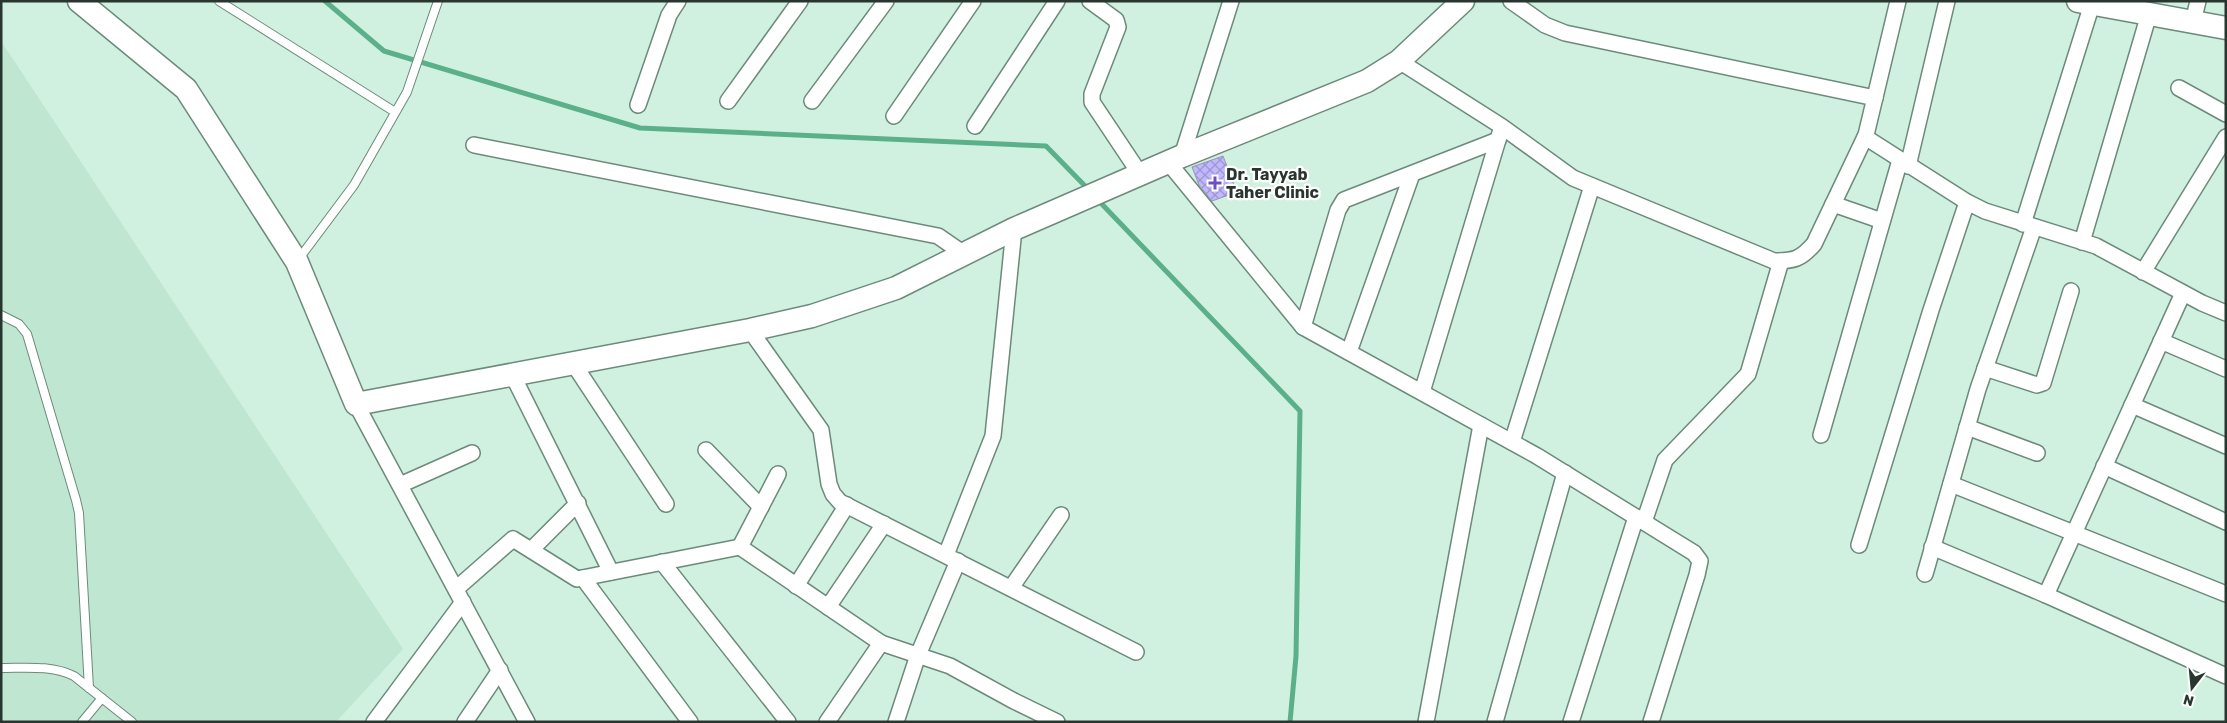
<svg xmlns="http://www.w3.org/2000/svg" width="2227" height="723" viewBox="0 0 2227 723" font-family="Rubik,sans-serif">
	<style>
		.built { fill: #bee6d0 }
		.lines { fill: none; stroke-linecap: round; stroke-linejoin: round }
		.stream { stroke: #5bb089; stroke-width: 5 }
		.building { fill: url(#building-cross-hatch); stroke: #9995b2 }
		.lane-casing { stroke: #6c8a7b; stroke-width: 10 }
		.street-casing { stroke: #6c8a7b; stroke-width: 18 }
		.secondary-casing { stroke: #6c8a7b; stroke-width: 25 }
		.lane { stroke: #fff; stroke-width: 8 }
		.street { stroke: #fff; stroke-width: 15 }
		.secondary { stroke: #fff; stroke-width: 22 }
		.poi-dot { fill: #6d4ec7; stroke: #fff; stroke-width: 2 }
		.labels { text-anchor: middle; stroke-width: 4.5; stroke-linejoin: round; paint-order: stroke }
		.poi-label { font-size: 16px; font-weight: bold; fill: #29352f; stroke: #fff; text-anchor: start }
	</style>
	<defs>
		<pattern id="building-cross-hatch" width="8" height="8" patternUnits="userSpaceOnUse" patternTransform="scale(1.25)"><rect width="8" height="8" fill="#c1b7ff"/><path d="M0 0l8 8M0 8l8-8" fill="none" stroke="#9d96cf"/></pattern>
	</defs>
	<rect width="100%" height="100%" fill="#d0f1e0"/>
	<path class="built" d="M1 41 403 649 336 722H1Z"/>
	<g class="lines">
		<g class="stream">
			<path d="M325 1 384 51 640 128 1046 146 1088 189"/>
			<path d="M1097 199 1300 411 1296 656 1290 722"/>
		</g>
	</g>
	<path class="building" d="M1223 156 1237 192 1212 201 1199 185 1192 167Z"/>
	<g class="lines">
		<defs>
			<g id="lane">
				<path d="M219 1 395 112"/>
				<path d="M298 260 354 185 407 92 438 1"/>
				<path d="M1 315 19 324 27 334 76 500 79 513 89 688"/>
				<path d="M1 668C26 668 51 665 74 676L132 722"/>
				<path d="M82 722 102 698"/>
			</g>
			<g id="street">
				<path d="M1090 1 1116 20 1118 27 1092 94V102L1140 174"/>
				<path d="M1511 1 1545 25 1565 33 1875 98"/>
				<path d="M2193 22 2198 1"/>
				<path d="M1399 61 1501 126 1573 178 1774 261C1794 261 1801 259 1814 244L1866 135 1898 1"/>
				<path d="M2179 88 2226 114"/>
				<path d="M728 101 800 1"/>
				<path d="M812 101 886 1"/>
				<path d="M638 105 669 15 678 1"/>
				<path d="M894 116 973 1"/>
				<path d="M975 126 1057 1"/>
				<path d="M1865 137 1967 202 1985 211 2096 246 2202 303 2226 313"/>
				<path d="M474 145 938 236 964 254"/>
				<path d="M1182 156 1231 1"/>
				<path d="M1168 162 1303 327 1537 456 1694 553 1700 561 1697 575 1651 722"/>
				<path d="M1908 166 1947 1"/>
				<path d="M1833 204 1882 221"/>
				<path d="M2023 224 2092 4"/>
				<path d="M2082 242 2149 14"/>
				<path d="M2143 272 2226 137"/>
				<path d="M1303 327 1338 210 1344 200 1498 140"/>
				<path d="M750 330 821 430 829 484 833 494 840 502 1136 652"/>
				<path d="M2161 341 2226 369"/>
				<path d="M1349 352 1412 174"/>
				<path d="M573 363 666 504"/>
				<path d="M1985 368 2037 385 2043 383 2071 291"/>
				<path d="M513 376 611 572"/>
				<path d="M1422 392 1500 133"/>
				<path d="M356 404 527 722"/>
				<path d="M2132 405 2226 446"/>
				<path d="M1967 427 2037 453"/>
				<path d="M1821 435 1900 160"/>
				<path d="M1512 442 1592 186"/>
				<path d="M706 450 761 507"/>
				<path d="M2104 466 2226 522"/>
				<path d="M1951 484 2226 594"/>
				<path d="M400 485 472 453"/>
				<path d="M1644 522 1665 460 1748 374 1781 261"/>
				<path d="M1859 545 1931 310 1967 202"/>
				<path d="M740 547 778 474"/>
				<path d="M1932 547 2046 595 2226 676"/>
				<path d="M531 550 578 503"/>
				<path d="M946 555 993 436 1014 229"/>
				<path d="M662 562 788 722"/>
				<path d="M1925 574 1978 389 2034 227"/>
				<path d="M583 578 690 722"/>
				<path d="M796 586 847 505"/>
				<path d="M1011 588 1061 515"/>
				<path d="M456 589 513 539 577 579 740 547 881 643 827 722"/>
				<path d="M2046 595 2183 293"/>
				<path d="M828 607 884 524"/>
				<path d="M881 643 950 666 1014 701 1057 722"/>
				<path d="M374 722 463 602"/>
				<path d="M465 722 500 670"/>
				<path d="M896 722 918 655 958 561"/>
				<path d="M1426 722 1481 425"/>
				<path d="M1495 722 1565 473"/>
				<path d="M1571 722 1636 517"/>
			</g>
			<g id="secondary">
				<path d="M79 1 186 89 297 262 356 404 750 330 812 316 896 288 1014 229 1182 156 1367 81 1399 61 1463 1"/>
				<path d="M2078 1 2226 28"/>
			</g>
		</defs>
		<use href="#lane" class="lane-casing"/>
		<use href="#street" class="street-casing"/>
		<use href="#secondary" class="secondary-casing"/>
		<use href="#lane" class="lane"/>
		<use href="#street" class="street"/>
		<use href="#secondary" class="secondary"/>
	</g>
	<path class="poi-dot" d="M1212.5 175.5h5v5h5v5h-5v5h-5v-5h-5v-5h5z"/>
	<g class="labels">
		<g class="poi-label">
			<text x="1226" y="180">Dr. Tayyab<tspan x="1226" dy="18">Taher Clinic</tspan></text>
		</g>
	</g>
	<rect width="2227" height="723" fill="none" stroke="#29352f" stroke-width="5"/>
	<g transform="translate(2192 688) rotate(196)" stroke="#ffffff" stroke-width="4" paint-order="stroke">
	<path d="M0-4L9 19L0 12L-9 19Z" fill="#29352f"/>
	<text y="-8" font-size="14" font-weight="bold" text-anchor="middle" fill="#29352f">N</text>
	</g>
</svg>
